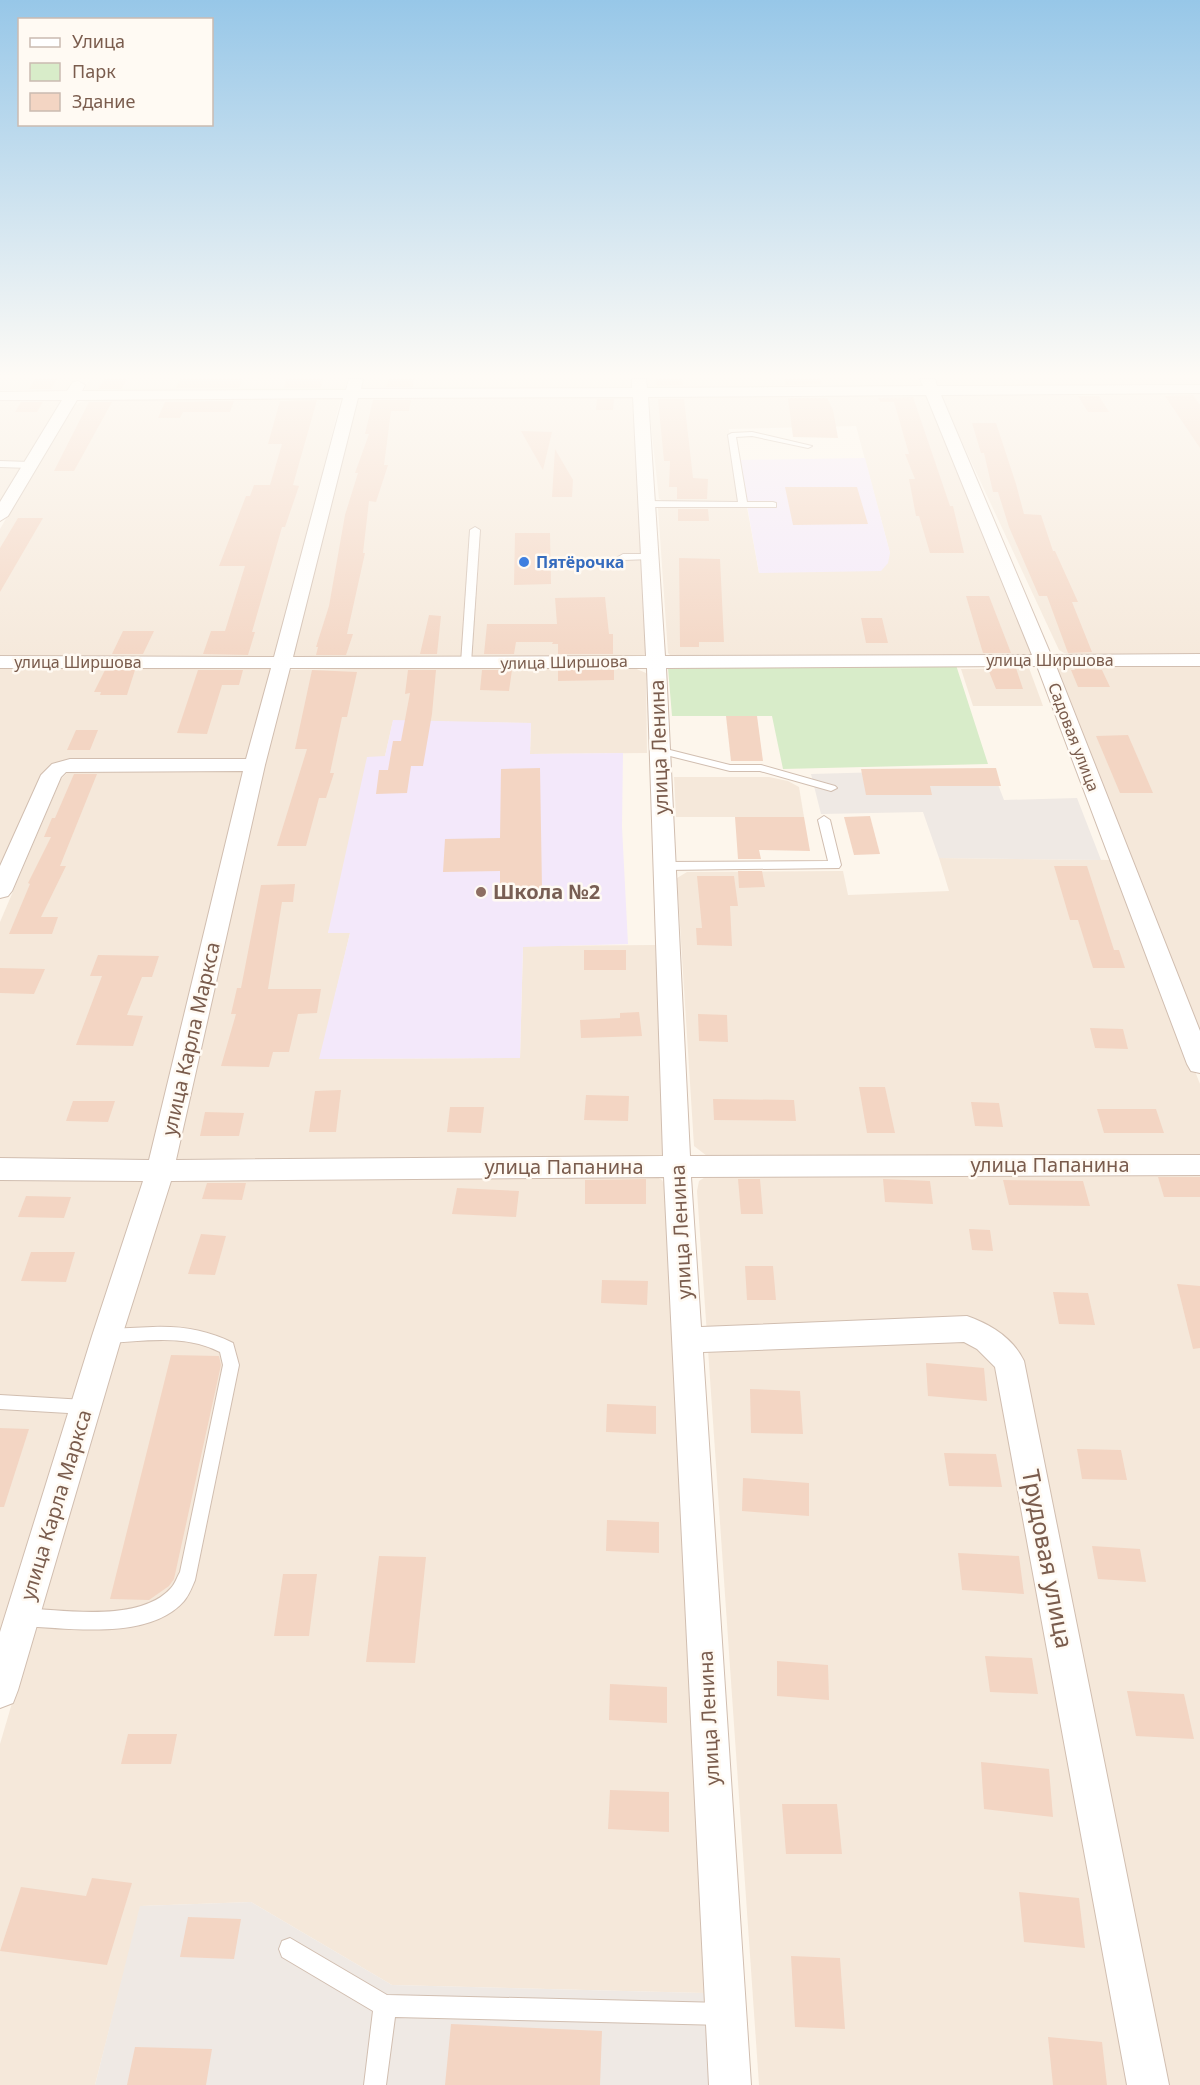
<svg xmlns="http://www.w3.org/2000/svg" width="1200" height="2085" viewBox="0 0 1200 2085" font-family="'Noto Sans',sans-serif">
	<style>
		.residential { fill: #f5e8da }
		.industrial { fill: #efe9e4 }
		.education { fill: #f3e8fa }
		.green { fill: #d8ecc9 }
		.building { fill: #f3d5c3 }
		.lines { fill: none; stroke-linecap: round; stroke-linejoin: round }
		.lane-casing { stroke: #d1beb0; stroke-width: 2 }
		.street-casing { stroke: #d1beb0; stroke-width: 2 }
		.lane { fill: #fff; fill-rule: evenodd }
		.street { fill: #fff; fill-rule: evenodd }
		.shop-dot { fill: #3f7fe0; stroke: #fffaf3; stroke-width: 2 }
		.education-dot { fill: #8d6e63; stroke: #fffaf3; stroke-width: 2 }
		.labels { text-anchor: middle; stroke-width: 5; stroke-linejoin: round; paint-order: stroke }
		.far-shop-label { font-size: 16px; font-weight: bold; fill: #366cbe; stroke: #fffaf3; text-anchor: start }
		.far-street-label { font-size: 16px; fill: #7a5c4d; stroke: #fffaf3 }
		.street-label { font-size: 20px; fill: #7a5c4d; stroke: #fffaf3 }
		.education-label { font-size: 20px; font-weight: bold; fill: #785e54; stroke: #fffaf3; text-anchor: start }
		.near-street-label { font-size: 24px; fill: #7a5c4d; stroke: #fffaf3 }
	</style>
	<rect width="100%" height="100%" fill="#fdf6ec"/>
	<g class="residential">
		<path d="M0 379H74L68 390H0Z"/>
		<path d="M90 379H347L344 392H86L85 388Z"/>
		<path d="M363 379H632L633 389 365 390 362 388Z"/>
		<path d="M647 379H923L924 382 918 387 649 388Z"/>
		<path d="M935 379H1200V386H945L939 385Z"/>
		<path d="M1200 391V656H1079L1064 653 1059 650 941 397 942 395Z"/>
		<path d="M633 395 646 654 642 656 296 657 293 655 356 399 358 397Z"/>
		<path d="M929 395 1032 652 1031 654 671 656 668 653 658 508 747 507 759 573 890 553 856 426 729 429 739 498 738 501H664L659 499 648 397Z"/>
		<path d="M341 397 278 657 0 658V529L44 453 76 404 91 399Z"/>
		<path d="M0 398 59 399 61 401 0 504Z"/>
		<path d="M1200 664V1036L1057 671 1059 666Z"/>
		<path d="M627 665 646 673 647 753 530 754 531 723 393 721 385 756 328 933H350L320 1059 520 1058 523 946 655 945 667 1146 663 1155 652 1159 168 1164 288 670Z"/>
		<path d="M0 668H274L248 761 62 763 0 874Z"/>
		<path d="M1029 668 1043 706H973L961 669Z"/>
		<path d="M75 770H246L151 1165 0 1162V922L61 779 67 773Z"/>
		<path d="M674 777H769L788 781 799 787 804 817H676Z"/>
		<path d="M939 858 1112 860 1200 1084V1159L707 1156 694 1146 677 878 687 872 843 871 848 895 949 891Z"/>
		<path d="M1200 1171V2085H759L697 1191 699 1181 707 1176Z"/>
		<path d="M650 1173 662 1180 666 1188 704 1993 392 1985 251 1902 141 1906 95 2085H0V1744L166 1178Z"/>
		<path d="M0 1177 147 1182 0 1670Z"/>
	</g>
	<g class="industrial">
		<path d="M992 769 1004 800 1077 798 1101 860 939 858 923 812 821 814 811 774Z"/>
		<path d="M251 1902 392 1985 704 1993 709 2085H95L140 1906Z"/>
	</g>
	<g class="education">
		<path d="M865 458 890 553 888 563 881 571 759 573 739 460Z"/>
		<path d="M393 720 531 723 530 754 623 753 622 827 628 944 523 947 520 1058 319 1059 350 933H328L367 757 385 756Z"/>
	</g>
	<path class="green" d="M956 665 988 764 783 769 772 716H672L668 668Z"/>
	<g class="building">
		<path d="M35 379H57L51 389H29Z"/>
		<path d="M104 379H127L121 389H98Z"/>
		<path d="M180 379H243L239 388H176Z"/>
		<path d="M286 379H323L321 388H284Z"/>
		<path d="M389 379H414L413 387H386Z"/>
		<path d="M656 379H682L683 385 657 386Z"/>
		<path d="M784 379H820L822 384 785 385Z"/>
		<path d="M1193 395 1200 405V448L1165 396Z"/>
		<path d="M1078 396H1099L1109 412H1088Z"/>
		<path d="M913 397 950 506H953L964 553H930L919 516H916L909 479H915L905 454H909L894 402H880L878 398Z"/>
		<path d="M788 398H827L833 410 838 438 793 437Z"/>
		<path d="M597 399H614L613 410H596Z"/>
		<path d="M658 399H684L693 478 708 479 707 499H677V487H669L670 461H664Z"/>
		<path d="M317 400 293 485 299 486 285 527H282L252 632H255L248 655 203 654 211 631H225L245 566H219L246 496H250L254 485H270L282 444H268L280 401Z"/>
		<path d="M373 400H411L409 411H391L384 465H388L376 502 369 501 363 553H365L347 634H353L346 655H316L318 647H316L329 606 345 515 358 473H355L369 434H365Z"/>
		<path d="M234 401 230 412H183L180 418H158L165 402Z"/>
		<path d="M21 402H43L37 412H15Z"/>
		<path d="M89 402H112L74 471H54Z"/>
		<path d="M972 423H996L1016 484 1024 514 1041 515 1053 551H1055L1078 602H1072L1092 652 1068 653 1047 596H1039L1009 527 998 492H993L984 453H981Z"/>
		<path d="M521 431 552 432 543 470Z"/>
		<path d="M555 449 573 480 572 497H552Z"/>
		<path d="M785 487H857L868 524 793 525Z"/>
		<path d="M678 509H708L709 521H678Z"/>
		<path d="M18 518H43L0 592V548Z"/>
		<path d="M515 533H550L551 584 514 585Z"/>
		<path d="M679 558 720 559 724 642H699V647H680Z"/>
		<path d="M966 596H989L1011 653H983Z"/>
		<path d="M605 597 609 634H613V654H558V644H552L553 642H516L514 654H484L487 624H557L555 598Z"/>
		<path d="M429 615 441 616 437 654H420Z"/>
		<path d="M861 618H882L888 643H866Z"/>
		<path d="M123 631H154L143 654H112Z"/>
		<path d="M1016 668 1023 689H996L988 669Z"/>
		<path d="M1074 668 1102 670 1110 687H1078L1071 670H1075Z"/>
		<path d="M105 670H135L127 695H100L101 692H94Z"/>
		<path d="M198 670H243L239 685H222L207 734 177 733Z"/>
		<path d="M312 670 357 672 347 717H342L330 773H334L326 798H319L306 846H277L307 749H295Z"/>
		<path d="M408 670H436L432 714 423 766H411L407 793 376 794 379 770H388L393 741H401L410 693 405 694Z"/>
		<path d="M482 670H512L509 691 480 690Z"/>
		<path d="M558 670H614V680L558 681Z"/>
		<path d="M726 716H757L763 761H731Z"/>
		<path d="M76 730H98L90 750H67Z"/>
		<path d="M1128 735 1153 793H1120L1096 736Z"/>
		<path d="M540 768 542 889 500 890V871L443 872 445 839 500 838 501 769Z"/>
		<path d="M996 768 1001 786H930L932 795H866L861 769Z"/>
		<path d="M74 774H97L60 866H66L41 917H58L52 934H9L30 884 28 883 51 837H44L52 818H55Z"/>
		<path d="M870 816 880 854 854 855 844 817Z"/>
		<path d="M735 817H804L810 851 759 850 761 859H738Z"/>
		<path d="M1054 866H1087L1114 950H1119L1125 968H1093L1078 920H1070Z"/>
		<path d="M738 871H762L765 887 739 888Z"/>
		<path d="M697 876H734L738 906H730L732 946 697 945 696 928H702Z"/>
		<path d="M295 884 293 902H282L268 989H321L317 1013 298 1014 289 1052H273L269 1067 221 1066 236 1014H231L237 988H241L261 885Z"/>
		<rect x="584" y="950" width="42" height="20"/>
		<path d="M98 955 159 956 152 977H142L127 1015 143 1016 133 1046 76 1045 102 976H90Z"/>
		<path d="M0 968 45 969 34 994 0 993Z"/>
		<path d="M639 1012 642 1036 581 1038 580 1020 620 1018V1013Z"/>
		<path d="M698 1014 727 1015 728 1042 699 1041Z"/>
		<path d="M1090 1028 1123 1029 1128 1049 1095 1048Z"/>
		<path d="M859 1087H885L895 1133H867Z"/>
		<path d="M341 1090 336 1132H309L315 1091Z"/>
		<path d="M586 1095 629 1096 628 1121 584 1120Z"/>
		<path d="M713 1099 794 1100 796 1121 714 1120Z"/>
		<path d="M73 1101H115L108 1122 66 1121Z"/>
		<path d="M971 1102 999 1103 1003 1127 975 1126Z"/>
		<path d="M450 1107H484L481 1133 447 1132Z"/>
		<path d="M1097 1109H1156L1164 1133H1104Z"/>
		<path d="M205 1112 244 1113 239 1136H200Z"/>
		<path d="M1158 1177H1200V1197H1164Z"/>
		<path d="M646 1179V1204H585V1180Z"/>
		<path d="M738 1179H760L763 1214H741Z"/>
		<path d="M883 1179 930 1181 933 1204 885 1202Z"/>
		<path d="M1003 1180 1083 1181 1090 1206 1009 1205Z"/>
		<path d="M207 1183H246L242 1200 202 1199Z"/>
		<path d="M457 1188 519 1191 516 1217 452 1214Z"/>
		<path d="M26 1196 71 1197 64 1218 18 1217Z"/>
		<path d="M969 1229 990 1230 993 1251 972 1250Z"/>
		<path d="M201 1234 226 1236 215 1275 188 1274Z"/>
		<path d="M31 1252H75L66 1282 21 1281Z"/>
		<path d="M745 1266H773L776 1300H747Z"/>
		<path d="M602 1280 648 1281 647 1305 601 1303Z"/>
		<path d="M1177 1284 1200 1286V1348L1193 1349Z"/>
		<path d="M1053 1292 1088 1293 1095 1325 1059 1324Z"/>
		<path d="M171 1355 219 1356 221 1365 174 1579 169 1586 149 1600 110 1599Z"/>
		<path d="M926 1363 984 1368 987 1401 928 1396Z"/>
		<path d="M750 1389 800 1391 803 1434 751 1433Z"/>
		<path d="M607 1404 656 1406V1434L606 1432Z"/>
		<path d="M0 1428 29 1429 4 1507H0Z"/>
		<path d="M1077 1449 1121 1450 1127 1480 1082 1479Z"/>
		<path d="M944 1453 996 1454 1002 1487 949 1486Z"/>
		<path d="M743 1478 809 1483V1516L742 1511Z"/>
		<path d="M607 1520 659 1522V1553L606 1551Z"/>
		<path d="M1092 1546 1140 1549 1146 1582 1098 1579Z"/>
		<path d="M958 1553 1019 1556 1024 1594 962 1590Z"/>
		<path d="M379 1556 426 1557 415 1663 366 1662Z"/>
		<path d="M283 1574H317L309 1636H274Z"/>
		<path d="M985 1656 1032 1658 1038 1694 990 1692Z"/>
		<path d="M777 1661 828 1665 829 1700 777 1696Z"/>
		<path d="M610 1684 667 1687V1723L609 1720Z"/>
		<path d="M1127 1691 1184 1694 1194 1739 1136 1736Z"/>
		<path d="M128 1734H177L171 1764H121Z"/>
		<path d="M981 1762 1049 1769 1053 1817 984 1809Z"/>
		<path d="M610 1790 669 1792V1832L608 1829Z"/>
		<path d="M782 1804H837L842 1854H786Z"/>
		<path d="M92 1878 132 1883 107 1965 0 1951 21 1887 86 1896Z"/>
		<path d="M1019 1892 1079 1898 1085 1948 1024 1942Z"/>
		<path d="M188 1917 241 1919 234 1959 180 1957Z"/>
		<path d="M791 1956 840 1958 845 2029 795 2027Z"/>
		<path d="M451 2024 602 2031 600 2085H445Z"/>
		<path d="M1048 2037 1102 2042 1107 2085H1053Z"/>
		<path d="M135 2047 212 2049 206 2085H127Z"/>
	</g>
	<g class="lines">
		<defs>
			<g id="lane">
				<path d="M752 432 812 446 808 448 752 436 736 437 747 502H773L776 503V507H645L641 504 645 501 738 502 728 435 732 433Z"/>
				<path d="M0 461 30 462 34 465 30 468 0 467Z"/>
				<path d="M475 527 480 530 471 663 466 666 461 663 470 530Z"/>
				<path d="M648 554 651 555V559L623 560 618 557 623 554Z"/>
				<path d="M658 747 730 765H761L835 786 837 788 831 791 760 771H730L654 752V748Z"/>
				<path d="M824 816 830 820 841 865 839 868 665 870 659 866 665 862 828 861 818 820Z"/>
				<path d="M153 1327C182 1326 207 1330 233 1343L239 1365 195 1580C192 1587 189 1595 184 1601 149 1641 69 1628 22 1626L15 1623 13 1617 15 1611 22 1608C64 1610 140 1623 171 1588 175 1584 177 1577 180 1572L223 1365 220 1352C185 1334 145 1341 107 1343L101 1341 99 1336 101 1331 107 1329Z"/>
				<path d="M0 1395 85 1400 91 1402 93 1407 91 1412 85 1414 0 1409Z"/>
				<path d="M290 1938 387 1995 724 2003 732 2006 735 2014 732 2022 724 2025 395 2017 386 2085H364L373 2011 282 1957 279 1949 282 1941Z"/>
			</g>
			<path id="street" d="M349 379H363L361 389 632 388V379H646L647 388 923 386 920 379H935L937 386 1200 385V393L941 395 1051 655 1200 654V666H1056L1200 1031V1073L1191 1071 1187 1064 1037 666 666 668 690 1156 1200 1155V1175L691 1177 701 1327 967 1316C990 1324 1013 1338 1024 1361L1169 2085H1127L995 1367 977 1349 964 1342 703 1352 751 2085H709L664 1177 171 1181 122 1336 18 1690 13 1703 0 1708V1632L92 1336 143 1181 0 1180V1158L149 1160 243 771 66 772 61 777 12 891 8 896 0 898V866L41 775 52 764 70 759H246L271 668H0V656L274 657 343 398 77 400 8 516 0 521V502L62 400H0V392L67 391 73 382 78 381 85 385 82 391 346 390ZM926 395 1032 655 665 656 648 397ZM633 397 646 656 293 657 358 398ZM290 668H647L663 1156 176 1160 265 765Z"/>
		</defs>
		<use href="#lane" class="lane-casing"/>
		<use href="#street" class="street-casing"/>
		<use href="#lane" class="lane"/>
		<use href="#street" class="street"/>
	</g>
	<linearGradient id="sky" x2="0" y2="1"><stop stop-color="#97c7e8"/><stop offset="0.56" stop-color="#fefbf6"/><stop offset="1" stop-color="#fefbf6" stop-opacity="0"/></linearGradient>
	<rect width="1200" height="671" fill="url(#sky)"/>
	<circle class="shop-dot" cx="524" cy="562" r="6"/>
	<circle class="education-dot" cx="481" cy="892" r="6"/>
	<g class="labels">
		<g class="far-shop-label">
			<text x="536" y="568">Пятёрочка</text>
		</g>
		<g class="far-street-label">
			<text x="1050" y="666">улица Ширшова</text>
			<text x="78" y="668">улица Ширшова</text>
			<text transform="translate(564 662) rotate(-1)" y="6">улица Ширшова</text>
			<text transform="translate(1074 737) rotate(69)" y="6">Садовая улица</text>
		</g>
		<g class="street-label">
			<text transform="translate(659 747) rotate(-92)" y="7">улица Ленина</text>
			<text transform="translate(191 1039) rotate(-77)" y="7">улица Карла Маркса</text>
			<text x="1050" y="1172">улица Папанина</text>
			<text x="564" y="1174">улица Папанина</text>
			<text transform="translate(681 1232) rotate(-93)" y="7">улица Ленина</text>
			<text transform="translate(56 1505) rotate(-73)" y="7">улица Карла Маркса</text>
			<text transform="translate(709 1718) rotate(-93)" y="7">улица Ленина</text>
		</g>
		<g class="education-label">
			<text x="493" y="899">Школа №2</text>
		</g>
		<g class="near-street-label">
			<text transform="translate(1047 1559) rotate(79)" y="8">Трудовая улица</text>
		</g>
	</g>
	<rect x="18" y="18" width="195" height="108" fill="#fffaf3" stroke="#cabbb1" stroke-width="1.5"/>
	<rect x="30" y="38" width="30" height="9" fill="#ffffff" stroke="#cabbb1" stroke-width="1.5"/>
	<text x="72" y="48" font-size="18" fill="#7a5c4d">Улица</text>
	<rect x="30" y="63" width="30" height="18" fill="#d8ecc9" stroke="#cabbb1" stroke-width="1.5"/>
	<text x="72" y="78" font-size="18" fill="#7a5c4d">Парк</text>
	<rect x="30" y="93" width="30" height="18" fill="#f3d5c3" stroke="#cabbb1" stroke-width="1.5"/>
	<text x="72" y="108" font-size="18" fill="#7a5c4d">Здание</text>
</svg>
